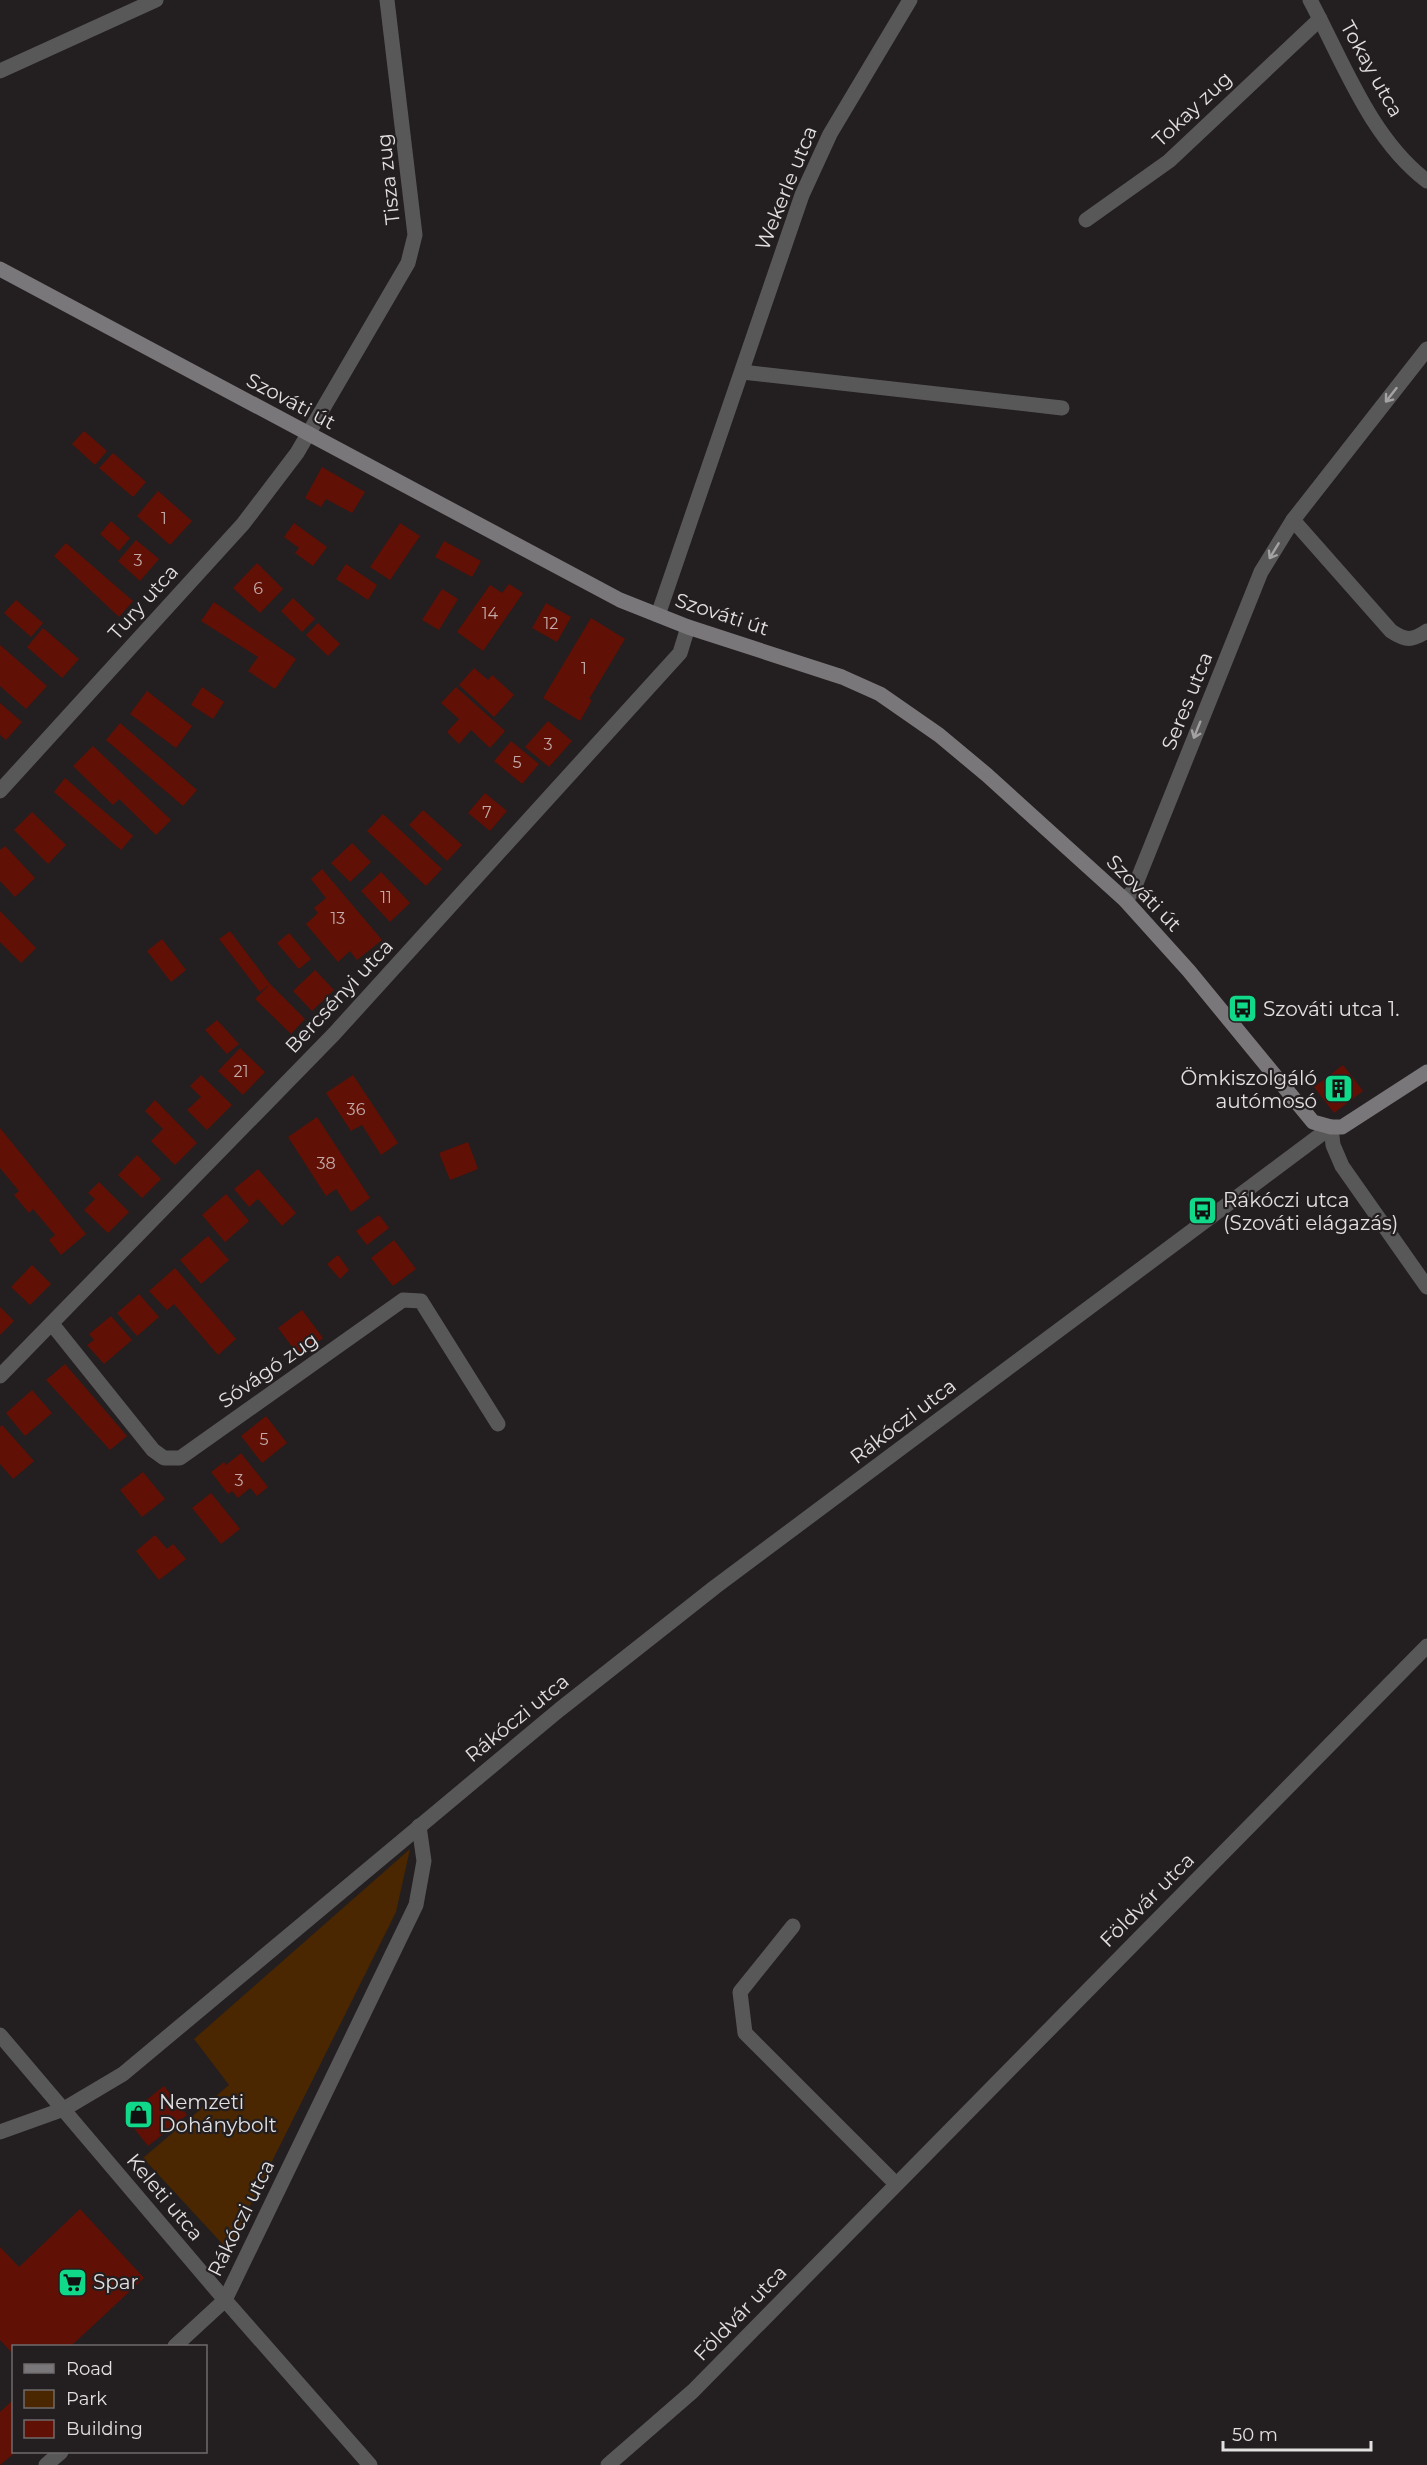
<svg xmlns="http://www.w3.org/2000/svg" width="1427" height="2465" viewBox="0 0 1427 2465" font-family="Montserrat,sans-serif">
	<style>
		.green { fill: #4a2700 }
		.building { fill: #611005 }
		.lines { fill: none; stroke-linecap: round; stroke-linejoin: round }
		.street { stroke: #595859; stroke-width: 15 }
		.secondary { stroke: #7a777a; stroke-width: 15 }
		.oneway { stroke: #a4a2a3 }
		.labels { text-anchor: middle; stroke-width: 4.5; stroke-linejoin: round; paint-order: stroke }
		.number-label { font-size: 16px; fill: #c2aba9 }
		.street-label { font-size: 20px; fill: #e2dfe0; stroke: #231e1f }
		.poi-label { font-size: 20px; fill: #e2dfe0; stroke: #231e1f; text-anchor: start }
	</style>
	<rect width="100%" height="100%" fill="#231e1f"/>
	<path class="green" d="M410 1849 396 1912 228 2250 143 2158 229 2085 194 2039Z"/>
	<g class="building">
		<path d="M84 431 107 451 95 465 72 444Z"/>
		<path d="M113 453 146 482 133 497 99 468Z"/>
		<path d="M322 467 365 492 352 513 326 499 321 507 305 498Z"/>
		<path d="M158 491 192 521 170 545 137 516Z"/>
		<path d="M111 521 130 538 119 551 100 534Z"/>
		<path d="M294 523 327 547 313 566 295 553 299 548 284 537Z"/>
		<path d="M400 523 420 536 390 580 370 567Z"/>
		<path d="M136 540 159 559 140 581 118 561Z"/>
		<path d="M444 541 481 561 472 577 435 557Z"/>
		<path d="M66 543 133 601 119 617 54 556Z"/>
		<path d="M257 563 283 589 260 613 233 588Z"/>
		<path d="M346 564 377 585 368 600 336 579Z"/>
		<path d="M509 584 523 593 483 651 457 632 490 585 502 593Z"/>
		<path d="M442 589 458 599 439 630 422 620Z"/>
		<path d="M293 598 315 619 302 632 281 611Z"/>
		<path d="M16 600 43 623 31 637 4 613Z"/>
		<path d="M214 602 296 659 275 689 248 671 258 657 201 621Z"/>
		<path d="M546 603 571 617 557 642 532 628Z"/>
		<path d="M591 618 625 639 589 699 592 700 580 721 543 698Z"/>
		<path d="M318 623 340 644 328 656 306 635Z"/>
		<path d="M43 628 79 659 62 678 27 647Z"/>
		<path d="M0 645 47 686 26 709 0 686Z"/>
		<path d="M474 668 488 680 492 675 514 695 494 717 459 685Z"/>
		<path d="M202 687 224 702 213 719 191 705Z"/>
		<path d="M456 687 505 731 490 748 471 730 459 744 447 732 459 719 441 703Z"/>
		<path d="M147 691 192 726 176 748 130 714Z"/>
		<path d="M0 703 22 722 6 740 0 735Z"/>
		<path d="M548 721 572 741 549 767 525 747Z"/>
		<path d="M120 723 197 790 183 806 106 740Z"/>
		<path d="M511 741 539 764 522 784 494 761Z"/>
		<path d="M93 746 171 820 156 835 119 799 113 805 73 766Z"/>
		<path d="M65 778 133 836 121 850 54 792Z"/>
		<path d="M485 793 507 811 490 831 468 813Z"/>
		<path d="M423 810 462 845 447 861 409 825Z"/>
		<path d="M32 812 66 845 48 864 14 830Z"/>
		<path d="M383 814 442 869 426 886 367 831Z"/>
		<path d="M352 843 371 862 350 882 331 863Z"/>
		<path d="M5 846 35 878 15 897 0 881V850Z"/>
		<path d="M322 869 382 940 357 960 350 951 338 962 306 924 318 913 314 908 326 898 311 879Z"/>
		<path d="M381 872 410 903 390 922 361 891Z"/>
		<path d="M0 911 36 948 21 963 0 942Z"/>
		<path d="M230 931 270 984 305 1019 291 1034 255 999 270 984 260 992 219 939Z"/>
		<path d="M289 933 311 959 299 969 277 943Z"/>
		<path d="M162 939 186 970 171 982 147 951Z"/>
		<path d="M315 970 334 990 312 1011 293 991Z"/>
		<path d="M217 1020 239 1044 227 1054 205 1030Z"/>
		<path d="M240 1048 265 1072 243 1095 218 1071Z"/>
		<path d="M1343 1065 1363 1091 1334 1113 1314 1087Z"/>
		<path d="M201 1075 232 1105 207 1130 187 1110 201 1097 190 1086Z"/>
		<path d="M353 1075 398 1143 381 1155 362 1125 351 1131 326 1093Z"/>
		<path d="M155 1100 197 1143 175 1165 151 1141 163 1129 145 1111Z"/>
		<path d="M317 1117 370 1198 351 1212 336 1189 326 1196 288 1137Z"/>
		<path d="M0 1128 86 1234 61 1255 49 1240 55 1235 33 1209 29 1213 14 1195 19 1191 0 1168Z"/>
		<path d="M468 1142 478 1169 450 1180 439 1153Z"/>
		<path d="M137 1155 161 1179 142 1198 118 1175Z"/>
		<path d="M258 1169 296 1213 282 1226 258 1199 249 1207 234 1189Z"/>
		<path d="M99 1182 129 1212 108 1233 84 1210 95 1199 88 1193Z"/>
		<path d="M226 1194 249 1221 225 1242 202 1215Z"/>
		<path d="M379 1215 389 1228 367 1245 356 1231Z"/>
		<path d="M208 1236 229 1260 201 1284 180 1260Z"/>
		<path d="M394 1240 416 1269 393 1286 371 1258Z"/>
		<path d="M338 1255 349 1270 340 1279 327 1264Z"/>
		<path d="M32 1265 51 1284 30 1305 11 1287Z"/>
		<path d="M175 1268 236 1339 218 1355 174 1304 167 1310 149 1291Z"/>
		<path d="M139 1294 159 1317 137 1336 117 1313Z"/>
		<path d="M0 1307 14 1321 0 1335Z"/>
		<path d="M302 1310 323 1338 299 1356 278 1328Z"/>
		<path d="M111 1316 132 1340 104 1364 87 1345 94 1340 89 1334Z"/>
		<path d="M65 1364 127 1436 110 1450 46 1380Z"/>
		<path d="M32 1390 52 1413 25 1436 6 1413Z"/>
		<path d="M266 1416 287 1443 262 1463 241 1436Z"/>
		<path d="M2 1425 34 1461 13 1479 0 1464V1427Z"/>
		<path d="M241 1453 268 1487 257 1496 250 1488 238 1498 232 1491 228 1494 211 1472 224 1462 226 1465Z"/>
		<path d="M143 1472 165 1499 142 1517 120 1490Z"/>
		<path d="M211 1493 240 1529 221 1544 192 1508Z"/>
		<path d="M155 1535 167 1549 173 1544 186 1559 159 1580 136 1551Z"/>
		<path d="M164 2086 187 2115 148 2146 125 2117Z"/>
		<path d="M80 2209 144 2278 71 2346H14V2355L0 2340V2247L19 2267Z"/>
		<path d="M14 2399V2452H16L0 2465V2412Z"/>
	</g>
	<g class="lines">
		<g class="street">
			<path d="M1310 0C1343 61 1370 138 1427 181"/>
			<path d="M0 71 156 0"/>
			<path d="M1086 220 1169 161 1320 19"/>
			<path d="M742 372 1062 408"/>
			<path d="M1293 520 1391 631C1406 641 1412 641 1427 631"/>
			<path d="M658 615 802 195 830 134 910 0"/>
			<path d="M0 791 243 524 297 453 408 263 415 235 387 0"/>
			<path d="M1125 900 1133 891 1261 572 1293 520 1427 349"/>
			<path d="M1331 1127 1333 1145 1342 1166 1427 1287"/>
			<path d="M52 1324 153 1450 164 1458H180L403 1300 421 1301 498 1424"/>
			<path d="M0 1376 334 1034 680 653 688 627"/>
			<path d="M793 1926 740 1992 745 2033 896 2184"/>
			<path d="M0 2035 225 2300 370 2465"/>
			<path d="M0 2132 64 2109 123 2074 559 1710 715 1587 1331 1127"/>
			<path d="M175 2346 225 2300 416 1905 424 1861 419 1826"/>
			<path d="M46 2465 61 2452"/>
			<path d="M608 2465 693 2391 1427 1646"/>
		</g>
		<path class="secondary" d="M0 269 620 600 688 627 842 677 880 694 939 735 987 775 1125 900 1189 971 1313 1122 1331 1127H1342L1427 1072"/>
	</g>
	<defs><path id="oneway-shaft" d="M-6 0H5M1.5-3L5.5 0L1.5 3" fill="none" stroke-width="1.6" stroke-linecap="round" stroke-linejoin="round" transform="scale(1.5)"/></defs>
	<g class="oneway">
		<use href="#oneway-shaft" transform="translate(1391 395) rotate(128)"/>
		<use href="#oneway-shaft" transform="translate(1274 551) rotate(121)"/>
		<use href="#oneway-shaft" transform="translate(1197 730) rotate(112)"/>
	</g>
	<defs>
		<symbol id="bus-square" viewBox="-11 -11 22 22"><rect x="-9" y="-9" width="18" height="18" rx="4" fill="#11d98a" stroke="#231e1f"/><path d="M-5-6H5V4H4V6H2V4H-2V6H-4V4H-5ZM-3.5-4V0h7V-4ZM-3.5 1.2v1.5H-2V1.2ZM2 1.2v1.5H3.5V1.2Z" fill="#111"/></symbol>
		<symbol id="building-square" viewBox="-11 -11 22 22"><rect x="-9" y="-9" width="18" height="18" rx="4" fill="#11d98a" stroke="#231e1f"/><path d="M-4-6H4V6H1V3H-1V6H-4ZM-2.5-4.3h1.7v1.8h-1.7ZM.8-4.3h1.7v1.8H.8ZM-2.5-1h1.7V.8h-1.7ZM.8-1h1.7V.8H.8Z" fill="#111"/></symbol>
		<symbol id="shop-square" viewBox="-11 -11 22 22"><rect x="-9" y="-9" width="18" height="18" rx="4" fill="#11d98a" stroke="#231e1f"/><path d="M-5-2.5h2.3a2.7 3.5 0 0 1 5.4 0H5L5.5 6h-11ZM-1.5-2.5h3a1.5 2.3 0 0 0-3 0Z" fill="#111"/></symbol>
		<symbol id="supermarket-square" viewBox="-11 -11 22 22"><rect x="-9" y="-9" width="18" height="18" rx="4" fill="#11d98a" stroke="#231e1f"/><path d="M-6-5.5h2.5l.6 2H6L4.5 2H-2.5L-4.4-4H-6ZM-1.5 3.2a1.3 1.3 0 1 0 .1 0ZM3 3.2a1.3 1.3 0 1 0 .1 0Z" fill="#111"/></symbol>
	</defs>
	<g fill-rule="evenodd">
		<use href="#bus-square" x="1226" y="992" width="33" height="33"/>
		<use href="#building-square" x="1322" y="1072" width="33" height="33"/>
		<use href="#bus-square" x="1186" y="1194" width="33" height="33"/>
		<use href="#shop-square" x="122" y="2098" width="33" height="33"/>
		<use href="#supermarket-square" x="56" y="2266" width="33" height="33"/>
	</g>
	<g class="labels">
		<g class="number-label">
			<text x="164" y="524">1</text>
			<text x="138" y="566">3</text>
			<text x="258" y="594">6</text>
			<text x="490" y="619">14</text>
			<text x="551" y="629">12</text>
			<text x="584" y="674">1</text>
			<text x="548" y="750">3</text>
			<text x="517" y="768">5</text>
			<text x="487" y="818">7</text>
			<text x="386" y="903">11</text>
			<text x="338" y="924">13</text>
			<text x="241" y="1077">21</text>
			<text x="356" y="1115">36</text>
			<text x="326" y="1169">38</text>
			<text x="264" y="1445">5</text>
			<text x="239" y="1486">3</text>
		</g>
		<g class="street-label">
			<text transform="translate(1372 69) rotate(61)" y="7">Tokay utca</text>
			<text transform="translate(1192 109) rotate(-43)" y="7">Tokay zug</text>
			<text transform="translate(388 179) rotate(-96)" y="7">Tisza zug</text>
			<text transform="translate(786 188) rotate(-68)" y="7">Wekerle utca</text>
			<text transform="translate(291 401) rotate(28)" y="7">Szováti út</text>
			<text transform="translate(143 602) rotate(-48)" y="7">Tury utca</text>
			<text transform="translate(722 614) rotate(18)" y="7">Szováti út</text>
			<text transform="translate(1187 701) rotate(-68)" y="7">Seres utca</text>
			<text transform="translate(1144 893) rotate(46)" y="7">Szováti út</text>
			<text transform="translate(339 996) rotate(-47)" y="7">Bercsényi utca</text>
			<text transform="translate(268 1370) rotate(-35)" y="7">Sóvágó zug</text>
			<text transform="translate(903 1421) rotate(-37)" y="7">Rákóczi utca</text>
			<text transform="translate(517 1718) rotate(-39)" y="7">Rákóczi utca</text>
			<text transform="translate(1147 1900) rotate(-45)" y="7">Földvár utca</text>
			<text transform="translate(165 2197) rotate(50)" y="7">Keleti utca</text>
			<text transform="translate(241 2218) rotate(-64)" y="7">Rákóczi utca</text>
			<text transform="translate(740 2313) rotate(-46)" y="7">Földvár utca</text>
		</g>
		<g class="poi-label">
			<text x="1263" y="1016">Szováti utca 1.</text>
			<text x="1317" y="1085" text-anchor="end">Ömkiszolgáló<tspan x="1317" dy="23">autómosó</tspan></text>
			<text x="1223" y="1207">Rákóczi utca<tspan x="1223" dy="23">(Szováti elágazás)</tspan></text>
			<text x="159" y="2109">Nemzeti<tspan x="159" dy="23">Dohánybolt</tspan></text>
			<text x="93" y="2289">Spar</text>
		</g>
	</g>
	<rect x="12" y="2345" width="195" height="108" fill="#231e1f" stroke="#6f6b6c" stroke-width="1.5"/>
	<rect x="24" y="2364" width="30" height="9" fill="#7a777a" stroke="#6f6b6c" stroke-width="1.5"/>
	<text x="66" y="2375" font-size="18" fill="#e2dfe0">Road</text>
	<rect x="24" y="2390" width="30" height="18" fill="#4a2700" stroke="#6f6b6c" stroke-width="1.5"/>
	<text x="66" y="2405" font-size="18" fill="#e2dfe0">Park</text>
	<rect x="24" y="2420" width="30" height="18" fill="#611005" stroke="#6f6b6c" stroke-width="1.5"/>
	<text x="66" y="2435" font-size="18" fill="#e2dfe0">Building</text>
	<path d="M1223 2441v9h148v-9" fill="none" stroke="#e2dfe0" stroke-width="3"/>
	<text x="1232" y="2441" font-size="18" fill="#e2dfe0" stroke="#231e1f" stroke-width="4.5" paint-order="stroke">50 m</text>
</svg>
